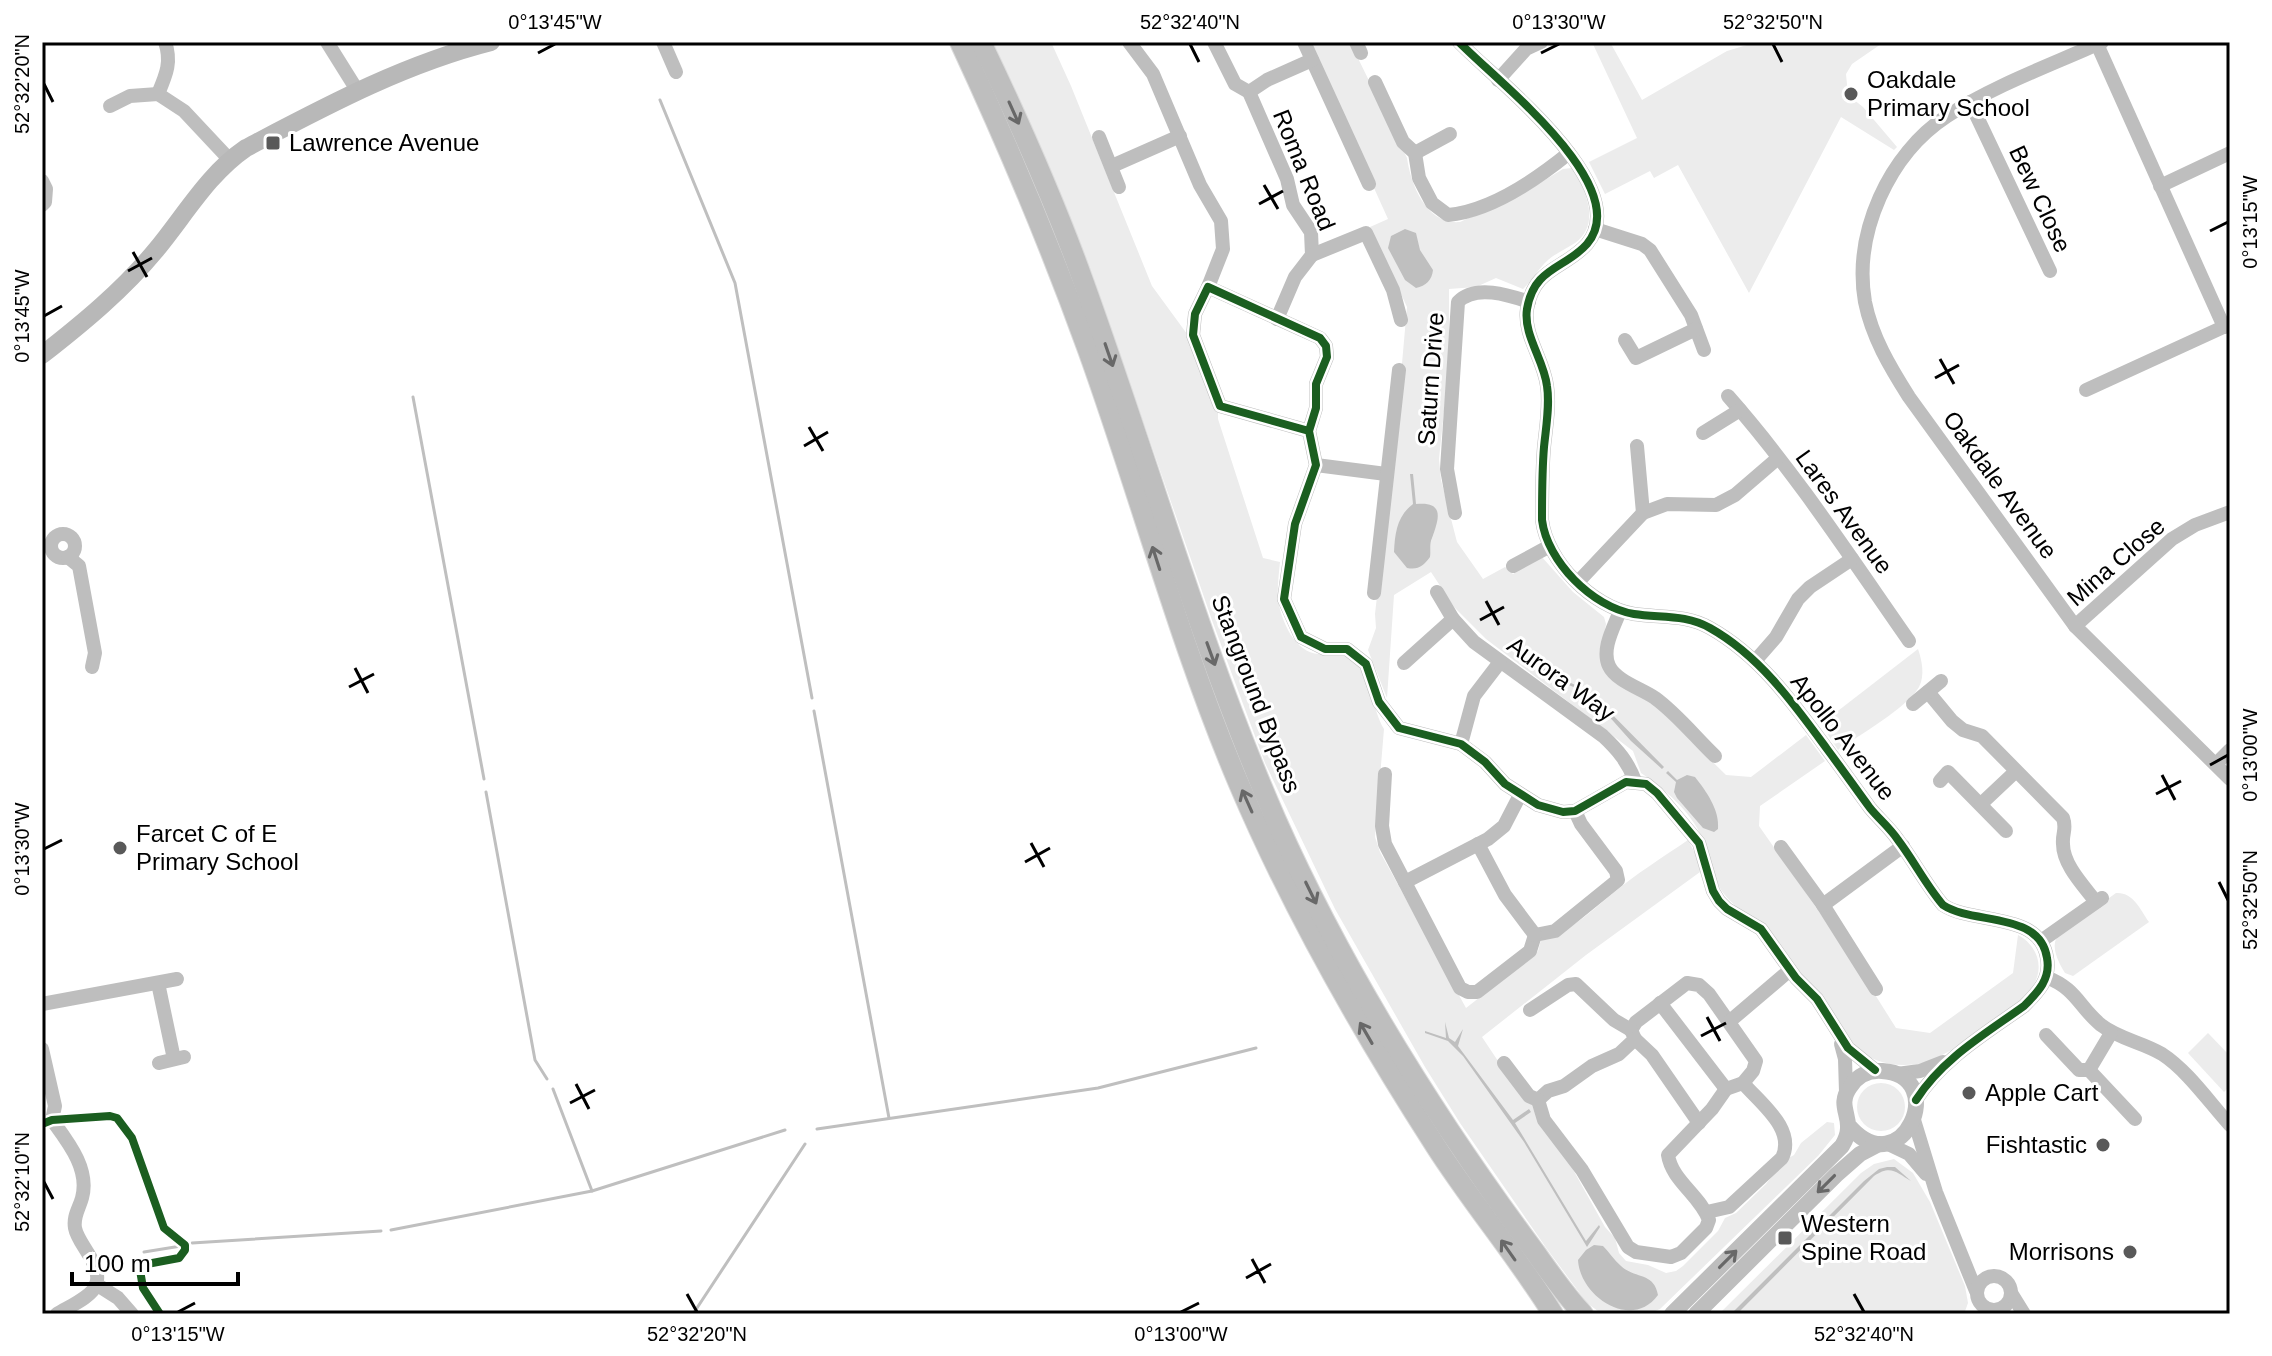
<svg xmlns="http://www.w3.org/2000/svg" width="2272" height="1356" viewBox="0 0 2272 1356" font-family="Helvetica,sans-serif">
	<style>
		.green { fill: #ececec }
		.water { fill: #bfbfbf }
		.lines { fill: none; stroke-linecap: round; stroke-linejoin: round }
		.stream { stroke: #bfbfbf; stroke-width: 3 }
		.primary-casing { stroke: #dbdbdb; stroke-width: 22 }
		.minor { stroke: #bebebe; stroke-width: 14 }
		.tertiary { stroke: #bebebe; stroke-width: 16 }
		.secondary { stroke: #b8b8b8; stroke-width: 18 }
		.primary { stroke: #bebebe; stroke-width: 20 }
		.cycleway-casing { stroke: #fff; stroke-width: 13 }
		.cycleway { stroke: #1b5e20; stroke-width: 8 }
		.oneway { stroke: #686868 }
		.ticks { fill: none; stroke: #000; stroke-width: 3 }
		.poi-dot { fill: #595959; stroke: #fff; stroke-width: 3 }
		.labels { text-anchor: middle; stroke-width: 6; stroke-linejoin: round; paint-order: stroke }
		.poi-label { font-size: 24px; fill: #000; stroke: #fff; text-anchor: start }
		.street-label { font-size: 24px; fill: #000; stroke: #fff }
		.neatline { fill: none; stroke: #000; stroke-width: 3 }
		.ticks-label { font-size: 20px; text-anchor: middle; fill: #000 }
	</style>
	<rect width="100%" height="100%" fill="#fff"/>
	<g class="green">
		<path d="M993 42H1051L1071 86 1152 286 1190 338 1218 413V419L1263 558 1280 562C1279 573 1277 587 1278 599 1281 621 1295 653 1319 654 1332 655 1345 651 1355 661 1372 678 1372 709 1384 729L1375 837 1380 852 1466 1008 1530 958 1538 951 1541 940C1571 931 1589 913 1612 894 1636 874 1663 857 1688 840L1697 857 1700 872 1586 955 1482 1037 1500 1064 1532 1105 1551 1140 1566 1157 1605 1227 1615 1238 1619 1253 1626 1261 1648 1265 1666 1273 1676 1271 1683 1266 1718 1231 1725 1218 1736 1213 1766 1184 1785 1160 1794 1155 1801 1143 1827 1122 1834 1123 1835 1135 1818 1156 1660 1309 1648 1314H1602L1587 1303 1547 1249 1460 1123 1425 1067 1335 909 1265 763 1213 623 1093 277 1055 180Z"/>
		<path d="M1308 42H1350L1407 158C1411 186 1427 225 1460 222L1525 192 1563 169 1572 168C1586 189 1601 225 1575 243 1566 249 1556 253 1548 260 1538 269 1532 281 1523 289L1496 278 1476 287 1449 289V363L1439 459 1441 480 1457 542 1483 579 1505 567 1513 574 1541 556 1573 592 1604 617 1606 624 1601 652 1726 775 1751 777 1806 735 1825 761 1760 806 1759 826 1857 966 1896 1028 1930 1033 2013 973 2018 935C2037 945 2045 967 2033 986 2021 1006 1947 1057 1924 1063 1909 1066 1891 1066 1876 1060 1859 1054 1847 1037 1837 1023 1811 988 1784 957 1755 925 1744 913 1730 903 1721 890 1712 874 1709 855 1702 838 1691 811 1664 789 1641 773L1633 751 1486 639 1454 607 1431 572 1394 595 1387 698 1368 650 1376 628 1375 614 1396 431 1407 307 1370 227 1388 219Z"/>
		<path d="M1592 42H1610L1642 100 1727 51 1757 42H1884L1852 64 1846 74 1848 95 1863 107 1897 147 1894 150 1841 117 1749 293 1678 165 1654 178 1650 171 1605 194 1589 162 1637 138Z"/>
		<path d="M1918 649C1922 661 1925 675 1919 687 1908 707 1858 736 1838 750L1821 724Z"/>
		<path d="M2116 893C2133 892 2140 909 2149 922L2073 976 2065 973C2060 965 2053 952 2055 942 2059 928 2103 903 2116 893Z"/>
		<path d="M2208 1033 2230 1056V1086L2224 1092 2188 1053Z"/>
		<circle cx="1881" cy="1107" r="24"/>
		<path d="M1894 1159 1913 1173 1930 1202 1965 1286 1968 1303 1964 1314H1719L1861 1173 1874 1164Z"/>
	</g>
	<g class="water">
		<path d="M1405 229 1416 233 1420 250 1433 270C1432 280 1426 286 1416 288L1405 280 1388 248 1391 236Z"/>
		<path d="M1410 474H1413L1416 504C1445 501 1439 519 1432 538 1429 544 1431 551 1430 557 1423 566 1419 570 1407 568L1394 552C1395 533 1397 516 1413 504Z"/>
		<path d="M1518 648 1552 674 1590 692 1664 767 1662 769 1631 741 1589 694 1551 677 1515 651Z"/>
		<path d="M1668 771 1677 780 1687 775 1695 777C1706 791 1720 810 1718 829L1714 832 1703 828 1677 798 1674 792 1676 782 1666 773Z"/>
		<path d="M1445 1022 1449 1038 1455 1042 1463 1029 1458 1046 1513 1120 1529 1109 1531 1112 1515 1123 1586 1241 1599 1225 1600 1227 1587 1247 1524 1142 1463 1056 1448 1041 1425 1033V1031L1446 1038Z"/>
		<path d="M1887 1167H1895L1911 1181C1897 1173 1891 1164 1874 1176L1737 1314H1731L1864 1181 1879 1169Z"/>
		<path d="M1594 1245 1603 1246C1609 1252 1614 1260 1621 1266 1635 1279 1654 1272 1658 1295 1632 1331 1580 1297 1578 1260L1586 1250Z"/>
	</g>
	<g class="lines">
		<g class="stream">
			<path d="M660 100 735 283 812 698"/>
			<path d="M413 397 484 779"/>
			<path d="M814 711 889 1118"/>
			<path d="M486 792 535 1060 547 1079"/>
			<path d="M553 1089 592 1191 785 1130"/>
			<path d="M817 1129 1098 1088 1256 1048"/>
			<path d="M391 1230 592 1191"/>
			<path d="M192 1243 381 1231"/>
			<path d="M144 1252 181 1246"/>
			<path d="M693 1314 805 1144"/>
		</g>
		<defs>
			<g id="primary">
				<path d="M960 42C1007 143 1050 245 1088 350 1140 494 1179 643 1239 784 1293 911 1361 1030 1435 1145 1472 1203 1517 1256 1553 1314"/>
				<path d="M981 42C1016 115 1049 189 1077 264 1145 448 1197 639 1276 820 1324 928 1384 1032 1449 1130 1477 1172 1505 1212 1535 1252 1550 1273 1565 1295 1583 1314"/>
			</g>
		</defs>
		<use href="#primary" class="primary-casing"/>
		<g class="minor">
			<path d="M165 42C172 62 166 75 158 94L184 111 229 159"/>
			<path d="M327 42 357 90"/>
			<path d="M663 42 676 72"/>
			<path d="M1129 42 1153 74 1200 185 1221 221 1223 249 1208 287"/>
			<path d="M1214 42 1235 84 1249 92 1287 179 1293 205 1311 232 1312 255 1295 277 1277 319"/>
			<path d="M1304 42 1369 184"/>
			<path d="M1356 42 1361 53"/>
			<path d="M1459 42C1494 79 1636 186 1587 244 1565 269 1534 267 1527 309 1523 335 1544 360 1547 386 1550 405 1546 427 1544 447 1542 471 1542 495 1542 520 1547 561 1592 607 1634 614 1660 618 1686 614 1710 628 1760 656 1794 704 1827 749 1842 769 1856 789 1870 808 1879 819 1890 828 1898 840 1914 861 1926 885 1943 905 1973 925 2040 911 2047 958 2051 979 2038 992 2024 1006 1985 1034 1942 1059 1916 1100"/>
			<path d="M2102 42C2051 65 1995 85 1947 116 1889 154 1853 233 1865 302 1872 337 1890 367 1909 397L2075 626 2230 779"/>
			<path d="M2097 44 2224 327"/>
			<path d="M1498 80 1526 49 1541 42"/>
			<path d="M1375 82 1403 142 1415 153 1419 178 1432 203 1448 215C1491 211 1537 179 1569 153"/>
			<path d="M1249 92 1267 80 1312 60"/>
			<path d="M1970 102 2050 271"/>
			<path d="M110 106 130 96 158 94"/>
			<path d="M1099 137 1119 187"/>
			<path d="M1415 153 1450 134"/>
			<path d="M1112 166 1180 136"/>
			<path d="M42 181 46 189 45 202 42 205"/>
			<path d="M2160 186 2230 153"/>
			<path d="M1595 229 1642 244 1650 250 1691 315 1704 350"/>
			<path d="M1312 255 1366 233 1393 290 1401 320"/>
			<path d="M1625 340 1636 358 1696 329"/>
			<path d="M2086 390 2230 324"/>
			<path d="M1728 396C1795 472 1851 558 1909 641"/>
			<path d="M1309 431 1220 406 1193 335 1195 314 1208 287 1320 338 1326 346 1327 357 1316 384V408L1309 431 1316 465 1295 524 1284 599 1301 637 1325 649H1347L1366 664 1379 702 1399 728 1461 744 1485 762 1505 784 1538 805 1563 812 1575 811 1626 782 1646 784 1657 793 1699 843 1713 891 1719 901 1727 909 1761 929 1796 978 1817 999 1848 1048 1875 1070"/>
			<path d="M1703 433 1740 410"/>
			<path d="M1637 446 1643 513"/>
			<path d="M1316 465 1386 474"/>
			<path d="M1455 513 1447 469 1458 302C1475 284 1509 295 1529 302"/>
			<circle cx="63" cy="546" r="12"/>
			<path d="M68 557 79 566 95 653 92 667"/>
			<path d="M1513 566 1548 547"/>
			<path d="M1578 582 1643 513 1667 504 1716 505 1735 495 1778 458"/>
			<path d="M1437 592 1453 619 1474 642 1603 736C1618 750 1628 762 1635 781"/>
			<path d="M1374 593 1399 370"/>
			<path d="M1620 611C1614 627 1601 649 1609 666 1616 681 1642 689 1655 698 1677 714 1696 738 1715 756"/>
			<path d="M2075 626 2172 539 2195 525 2230 512"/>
			<path d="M1755 661 1776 637 1798 599 1810 587 1852 559"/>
			<path d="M1404 663 1453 619"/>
			<path d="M1928 692 1952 721 1963 730 1982 736 2063 818C2067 829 2062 833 2063 844 2063 865 2084 886 2096 902"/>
			<path d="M1913 704 1941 681"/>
			<path d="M1461 744 1474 696 1500 662"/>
			<path d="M2216 764 2230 750"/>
			<path d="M1385 774 1382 826 1385 844 1460 988 1468 992H1477L1530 951 1535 935 1555 931 1618 880 1616 871 1581 824 1575 811"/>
			<path d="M1940 781 1948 772 2006 831"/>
			<path d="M1981 804 2015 772"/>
			<path d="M1478 844 1505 895 1535 935"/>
			<path d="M1781 847 1823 905 1876 989"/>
			<path d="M1405 882 1488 839 1504 826 1520 795"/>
			<path d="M1823 905 1903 846"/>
			<path d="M2041 941 2102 898"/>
			<path d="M2046 977C2077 989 2078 1006 2101 1025 2119 1039 2142 1042 2162 1054 2188 1071 2209 1102 2230 1125"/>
			<path d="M158 983 174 1059"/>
			<path d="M1687 983 1699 985 1709 994 1756 1061 1753 1071 1743 1083 1726 1089 1712 1109 1668 1155C1672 1181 1700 1195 1709 1220L1706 1228 1681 1253 1671 1257 1636 1252 1628 1247 1582 1170 1544 1120 1538 1100 1548 1091 1564 1086 1592 1066 1619 1054 1635 1039 1631 1030 1636 1022Z"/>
			<path d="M1660 1003 1726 1089"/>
			<path d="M42 1004 177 979"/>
			<path d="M1530 1010 1568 985 1576 984 1614 1020 1631 1030"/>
			<path d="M1730 1021 1790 970"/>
			<path d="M2046 1035 2079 1070H2089L2111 1033"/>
			<path d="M1635 1039 1652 1055 1699 1123"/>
			<path d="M1841 1044 1845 1059 1846 1092"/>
			<path d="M42 1049 55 1106 52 1120"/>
			<path d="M159 1063 184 1057"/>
			<path d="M1504 1063 1529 1096 1538 1100"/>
			<path d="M2089 1070 2135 1119"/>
			<path d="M1897 1074 1920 1071 1943 1062"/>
			<path d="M52 1120C68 1142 90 1169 82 1198 79 1209 73 1216 75 1228 78 1245 103 1265 96 1285 92 1297 68 1307 57 1314"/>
			<path d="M1914 1120 1936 1192 1976 1291"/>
			<path d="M1886 1143 1909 1154 1926 1174"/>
			<path d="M1707 1212 1729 1207 1782 1158C1796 1129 1761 1104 1743 1083"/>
			<circle cx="1994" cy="1293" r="17"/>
			<path d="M96 1284 118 1298 132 1314"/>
			<path d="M2011 1293 2024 1314"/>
		</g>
		<g class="tertiary">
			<path d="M1672 1314 1842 1146C1845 1141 1848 1134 1848 1128 1849 1113 1838 1104 1850 1087 1857 1076 1869 1070 1882 1071 1951 1075 1902 1187 1849 1126"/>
			<path d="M1696 1314 1836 1175 1860 1154 1879 1144"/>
		</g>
		<path class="secondary" d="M42 355C83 323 123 290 156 250 185 215 208 174 246 148 326 106 404 64 491 42"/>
		<use href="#primary" class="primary"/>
		<defs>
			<g id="cycleway">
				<path d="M1459 42C1494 79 1636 186 1587 244 1565 269 1534 267 1527 309 1523 335 1544 360 1547 386 1550 405 1546 427 1544 447 1542 471 1542 495 1542 520 1547 561 1592 607 1634 614 1660 618 1686 614 1710 628 1760 656 1794 704 1827 749 1842 769 1856 789 1870 808 1879 819 1890 828 1898 840 1914 861 1926 885 1943 905 1973 925 2040 911 2047 958 2051 979 2038 992 2024 1006 1985 1034 1942 1059 1916 1100"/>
				<path d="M1309 431 1220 406 1193 335 1195 314 1208 287 1320 338 1326 346 1327 357 1316 384V408L1309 431 1316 465 1295 524 1284 599 1301 637 1325 649H1347L1366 664 1379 702 1399 728 1461 744 1485 762 1505 784 1538 805 1563 812 1575 811 1626 782 1646 784 1657 793 1699 843 1713 891 1719 901 1727 909 1761 929 1796 978 1817 999 1848 1048 1875 1070"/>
				<path d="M42 1124 52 1120 110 1116 117 1118 132 1138 164 1228 185 1245V1250L179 1258 147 1264 140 1270 143 1288 160 1314"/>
			</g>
		</defs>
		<use href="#cycleway" class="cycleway-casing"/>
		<use href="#cycleway" class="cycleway"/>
	</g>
	<defs><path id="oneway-shaft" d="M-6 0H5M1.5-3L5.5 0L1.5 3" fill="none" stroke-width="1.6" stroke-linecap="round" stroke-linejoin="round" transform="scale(2)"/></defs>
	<g class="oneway">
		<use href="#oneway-shaft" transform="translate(1014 113) rotate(66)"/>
		<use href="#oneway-shaft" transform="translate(1109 355) rotate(71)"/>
		<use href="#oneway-shaft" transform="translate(1156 558) rotate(-108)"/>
		<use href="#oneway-shaft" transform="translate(1211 654) rotate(70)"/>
		<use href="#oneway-shaft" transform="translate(1247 801) rotate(-114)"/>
		<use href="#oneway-shaft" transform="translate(1311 893) rotate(64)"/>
		<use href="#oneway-shaft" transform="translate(1366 1033) rotate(-120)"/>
		<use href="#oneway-shaft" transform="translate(1826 1184) rotate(135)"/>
		<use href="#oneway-shaft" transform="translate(1508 1250) rotate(-125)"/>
		<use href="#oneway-shaft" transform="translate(1728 1259) rotate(-45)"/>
	</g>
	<path class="ticks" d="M1190 44 1199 62M1773 44 1782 62M538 53 555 44M1541 53 1559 44M44 84 53 102M1264 185 1278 209M1259 204 1283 191M2210 231 2228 222M133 252 147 277M128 271 152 258M44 316 62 306M1940 359 1954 384M1935 378 1959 365M809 427 823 451M804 446 828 432M1486 601 1499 625M1480 620 1504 607M355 668 368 693M349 687 374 674M2210 765 2228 755M2162 775 2175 800M2156 794 2181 781M1031 843 1044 867M44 849 62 840M1025 862 1050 848M2219 882 2228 900M1707 1017 1720 1041M1701 1036 1726 1023M576 1084 589 1109M570 1103 595 1090M44 1182 53 1199M1252 1259 1265 1283M1246 1278 1271 1264M687 1294 697 1312M1854 1294 1864 1312M178 1312 195 1303M1181 1312 1199 1303"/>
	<g class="poi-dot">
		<circle cx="1851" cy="94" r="8"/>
		<rect x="265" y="135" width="16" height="16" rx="4"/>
		<circle cx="120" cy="848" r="8"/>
		<circle cx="1969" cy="1093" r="8"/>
		<circle cx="2103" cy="1145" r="8"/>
		<rect x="1777" y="1230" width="16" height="16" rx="4"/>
		<circle cx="2130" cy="1252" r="8"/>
	</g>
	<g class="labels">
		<g class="poi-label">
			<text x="1867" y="88">Oakdale<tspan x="1867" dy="28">Primary School</tspan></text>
			<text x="289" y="151">Lawrence Avenue</text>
			<text x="136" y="842">Farcet C of E<tspan x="136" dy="28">Primary School</tspan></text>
			<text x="1985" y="1101">Apple Cart</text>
			<text x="2087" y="1153" text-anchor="end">Fishtastic</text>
			<text x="1801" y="1232">Western<tspan x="1801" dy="28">Spine Road</tspan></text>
			<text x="2114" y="1260" text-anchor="end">Morrisons</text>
		</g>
		<g class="street-label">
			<text transform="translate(1304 170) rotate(68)" y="8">Roma Road</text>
			<text transform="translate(2040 199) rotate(65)" y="8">Bew Close</text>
			<text transform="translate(1431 379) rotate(-86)" y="8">Saturn Drive</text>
			<text transform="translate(2000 485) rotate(54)" y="8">Oakdale Avenue</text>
			<text transform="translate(1844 512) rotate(54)" y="8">Lares Avenue</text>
			<text transform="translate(2116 562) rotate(-41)" y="8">Mina Close</text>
			<text transform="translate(1561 679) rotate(36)" y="8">Aurora Way</text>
			<text transform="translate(1256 694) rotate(69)" y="8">Stanground Bypass</text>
			<text transform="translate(1843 737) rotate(52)" y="8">Apollo Avenue</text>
		</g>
	</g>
	<rect width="2272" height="1356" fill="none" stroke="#ffffff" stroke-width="88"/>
	<path d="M72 1272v12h166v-12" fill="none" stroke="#000000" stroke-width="4"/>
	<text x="84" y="1272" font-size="24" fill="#000000" stroke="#ffffff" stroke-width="6" paint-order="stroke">100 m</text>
	<rect x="44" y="44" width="2184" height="1268" class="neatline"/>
	<g class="ticks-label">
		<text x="555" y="29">0°13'45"W</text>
		<text x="1190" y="29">52°32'40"N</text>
		<text x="1559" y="29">0°13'30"W</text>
		<text x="1773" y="29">52°32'50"N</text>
		<text transform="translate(22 84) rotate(-90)" y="7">52°32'20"N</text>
		<text transform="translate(2250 222) rotate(-90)" y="7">0°13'15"W</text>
		<text transform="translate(22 316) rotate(-90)" y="7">0°13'45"W</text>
		<text transform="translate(2250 755) rotate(-90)" y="7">0°13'00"W</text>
		<text transform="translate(22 849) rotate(-90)" y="7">0°13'30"W</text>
		<text transform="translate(2250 900) rotate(-90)" y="7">52°32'50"N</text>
		<text transform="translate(22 1182) rotate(-90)" y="7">52°32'10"N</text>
		<text x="178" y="1341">0°13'15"W</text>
		<text x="697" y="1341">52°32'20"N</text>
		<text x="1181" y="1341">0°13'00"W</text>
		<text x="1864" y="1341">52°32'40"N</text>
	</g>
</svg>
